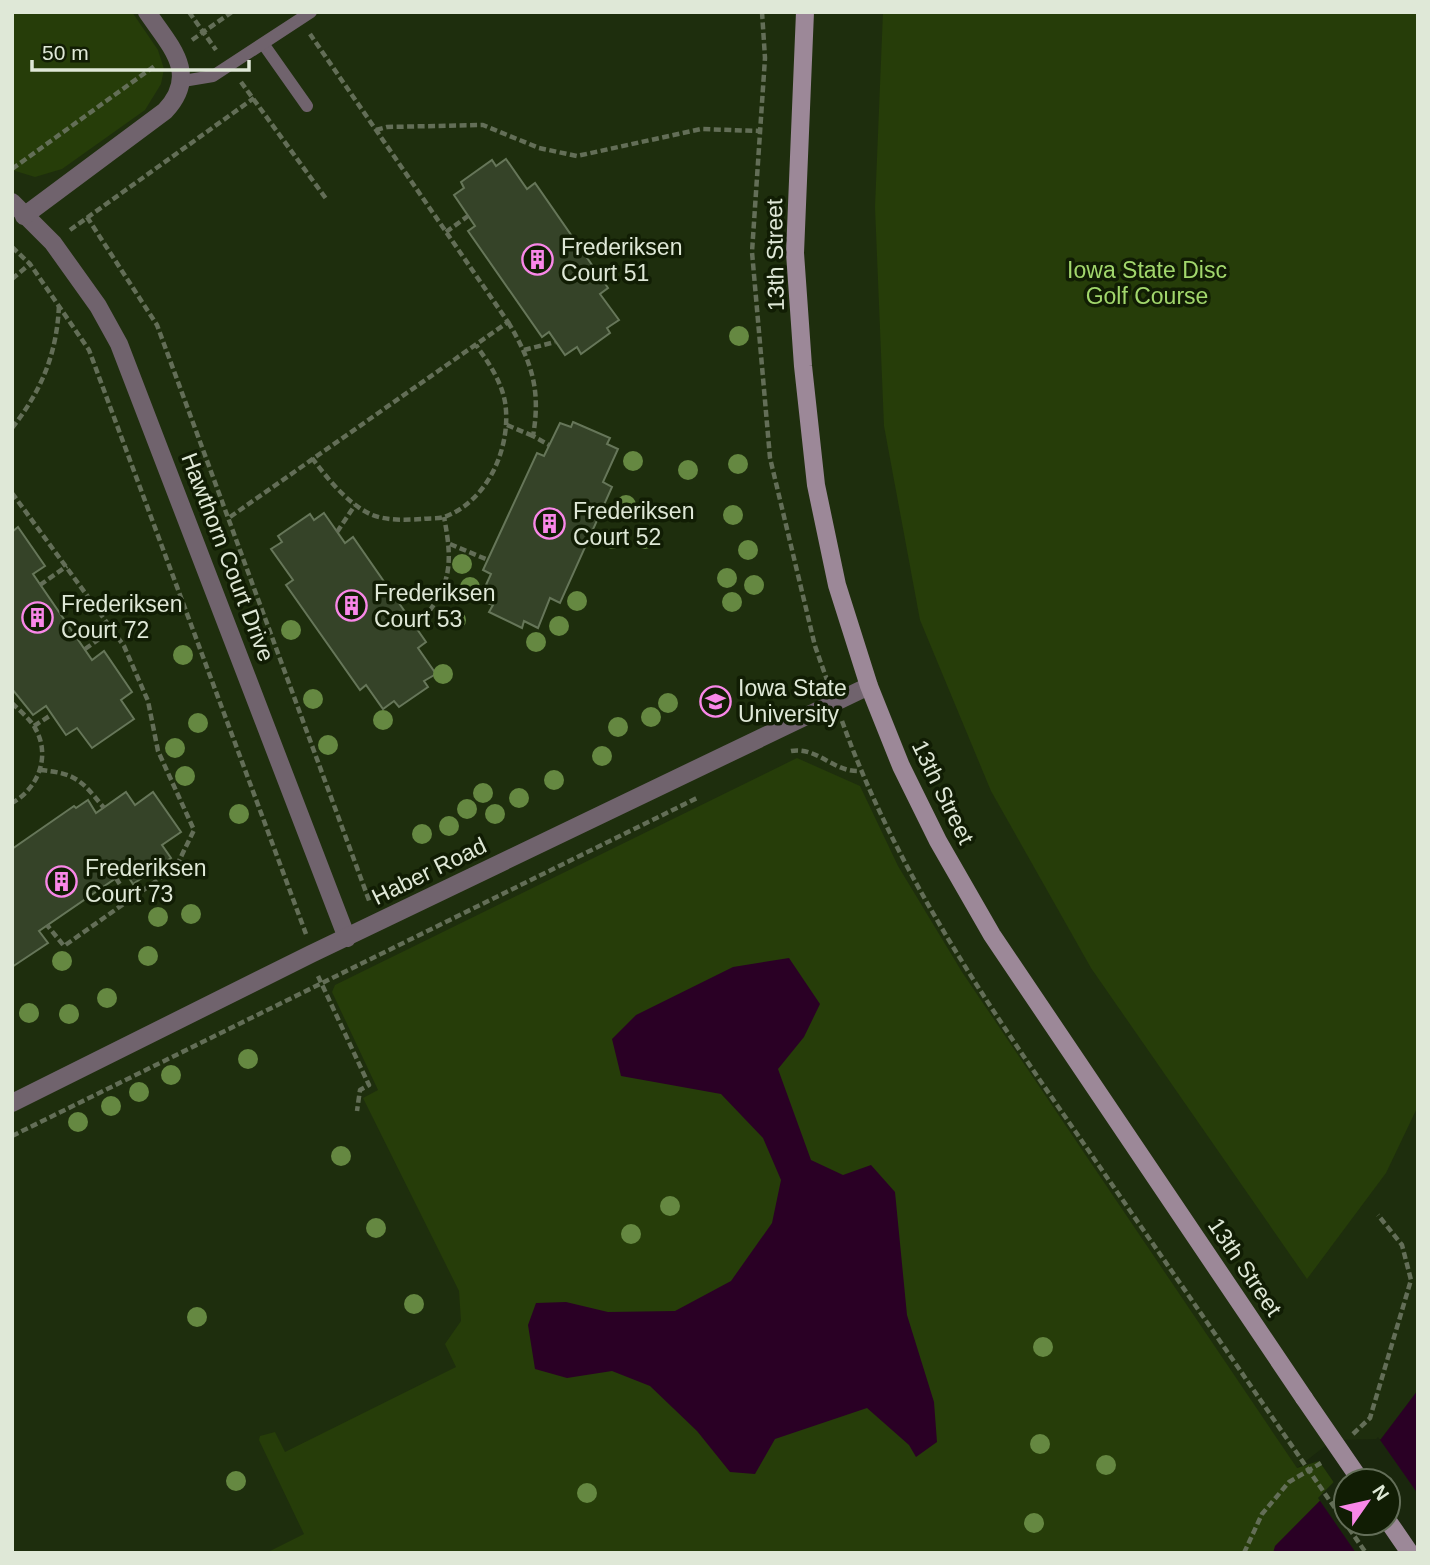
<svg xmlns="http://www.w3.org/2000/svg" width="1430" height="1565" viewBox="0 0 1430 1565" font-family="Arial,sans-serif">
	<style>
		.built { fill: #1e2e0d }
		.green { fill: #263d09 }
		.water { fill: #2a0025; fill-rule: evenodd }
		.pier { fill: #1a270d; fill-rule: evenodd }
		.building { fill: #354328; stroke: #667659; stroke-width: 2 }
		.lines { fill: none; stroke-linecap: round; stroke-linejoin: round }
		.path { stroke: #636e57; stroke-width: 4.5; stroke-dasharray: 7 3.5; stroke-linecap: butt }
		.service { stroke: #70636d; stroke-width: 12 }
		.minor { stroke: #70636d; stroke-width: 18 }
		.secondary { stroke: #9c8898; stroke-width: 18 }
		.path-bridge { stroke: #636e57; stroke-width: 4.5; stroke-dasharray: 7 3.5; stroke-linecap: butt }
		.secondary-bridge { stroke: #9c8898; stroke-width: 18 }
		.tree { fill: #658841 }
		.labels { text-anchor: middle; stroke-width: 7; stroke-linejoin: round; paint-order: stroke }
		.poi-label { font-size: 23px; fill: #dfe8d7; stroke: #111d04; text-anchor: start }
		.street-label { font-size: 23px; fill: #dfe8d7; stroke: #111d04 }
		.park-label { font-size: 23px; fill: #a2d76c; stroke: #111d04 }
	</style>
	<rect width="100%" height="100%" fill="#1a270d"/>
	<path class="built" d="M12 12H1418V1390L1381 1439 1333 1440 1297 1468 1218 1553H12Z"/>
	<g class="green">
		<path d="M12 12H132L158 50 164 69 161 84 145 110 62 169 35 177 12 170Z"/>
		<path d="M883 12H1418V1106L1386 1173 1307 1279 1091 968 991 791 920 620 884 426 875 207Z"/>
		<path d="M797 758 860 786 898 866 962 972 1278 1440 1297 1468 1319 1461 1346 1500V1523L1383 1553H266L304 1534 259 1440 260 1436 275 1432 285 1452 456 1367 445 1344 461 1321 459 1291 363 1098 378 1090 332 992 335 985Z"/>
	</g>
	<g class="water">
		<path d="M789 958 820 1004 804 1037 778 1069 811 1160 843 1175 871 1165 895 1192 907 1315 934 1402 937 1442 916 1457 909 1445 867 1408 775 1439 755 1474 730 1472 697 1431 650 1386 612 1371 567 1378 535 1369 528 1325 536 1303 566 1302 608 1312 675 1311 731 1281 772 1223 781 1180 763 1138 721 1094 621 1076 612 1039 636 1015 733 967Z"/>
		<path d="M1418 1390V1553H1273L1275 1546 1381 1439ZM1346 1481H1388V1523H1346Z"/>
	</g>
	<path class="pier" d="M1378 1437 1418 1494V1553H1356L1318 1498ZM1346 1481H1388V1523H1346Z"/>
	<g class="building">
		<path d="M506 159 527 189 535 183 608 288 600 294 619 320 607 328 610 333 581 354 577 347 565 355 549 332 542 337 468 231 475 226 454 195 464 188 461 182 492 160 496 166Z"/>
		<path d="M573 422 610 438 607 444 618 449 603 482 612 487 560 603 550 598 538 628 524 621 522 628 489 612 493 605 479 600 491 574 483 570 537 453 544 456 560 423 571 427Z"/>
		<path d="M324 513 345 543 353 537 426 642 418 648 436 674 424 681 428 687 399 707 394 701 383 709 366 685 360 690 286 585 293 580 271 549 282 542 278 536 310 514 314 520Z"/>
		<path d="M18 527 45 566 33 574 92 660 104 651 132 692 121 700 134 719 92 748 77 728 66 735 46 706 33 715 12 689V532Z"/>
		<path d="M126 792 135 805 153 792 181 832 162 845 171 858 133 884 125 872 39 931 48 943 12 967V849L74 806 76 808 88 800 96 813Z"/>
	</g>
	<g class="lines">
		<g class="path">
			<path d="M189 12 216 50"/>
			<path d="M762 12 765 58 752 252 770 458 815 646 827 680"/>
			<path d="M192 40 232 12"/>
			<path d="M241 82 327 200"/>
			<path d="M376 130 387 127 483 125 539 148 577 156 701 129 760 131"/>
			<path d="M12 169 156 65"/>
			<path d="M87 217 157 325 370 903"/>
			<path d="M70 230 254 98"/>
			<path d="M446 232 468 216"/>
			<path d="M12 247 30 264 89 350 306 934"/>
			<path d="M12 279 31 263"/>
			<path d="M508 322C532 362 541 390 533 436L549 445"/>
			<path d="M524 350 555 342"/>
			<path d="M507 425 533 436"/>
			<path d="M12 428C42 390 57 353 59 305"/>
			<path d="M312 458C327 478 347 503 370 514 385 521 407 520 423 519 429 518 438 519 444 517 489 501 512 445 505 402 501 380 488 362 476 345"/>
			<path d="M12 493 124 646 148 701 158 751 194 830 176 867 64 946 47 925"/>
			<path d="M230 517 508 322 310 34"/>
			<path d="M337 532 355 505"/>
			<path d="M450 544 488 560"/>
			<path d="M40 585 67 566"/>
			<path d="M416 627C450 589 454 568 444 517"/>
			<path d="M85 649 112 630"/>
			<path d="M12 703C20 711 30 719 35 728 51 755 39 788 12 803"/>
			<path d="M842 721C896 871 985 1001 1075 1131 1144 1231 1214 1332 1283 1433"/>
			<path d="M34 726 51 715"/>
			<path d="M791 751C816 746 835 773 860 771"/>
			<path d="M40 770C76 773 82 781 104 808"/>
			<path d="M116 878 130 901"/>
			<path d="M318 976 369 1085 360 1090 357 1111"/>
			<path d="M12 1136 699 797"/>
			<path d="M1353 1434 1370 1418 1411 1280 1402 1245 1378 1215"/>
			<path d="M1244 1553 1262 1514 1289 1482 1321 1463"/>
		</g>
		<g class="service">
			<path d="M264 45 307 106"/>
			<path d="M183 81 213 76 311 12"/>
		</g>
		<g class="minor">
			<path d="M12 202 53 243 98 306 119 344 347 938"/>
			<path d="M24 216 165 111C200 74 170 46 147 12"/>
			<path d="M12 1103 311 954 869 686"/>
		</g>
		<g class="secondary">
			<path d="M805 12 795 253 803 366 816 485 837 585 869 686 901 766 938 841 992 935 1304 1398"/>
			<path d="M1388 1521 1410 1553"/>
		</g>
		<path class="path-bridge" d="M1283 1433 1366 1553"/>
		<path class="secondary-bridge" d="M1304 1398 1361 1481"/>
	</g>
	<g class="tree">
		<circle cx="739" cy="336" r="10"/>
		<circle cx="633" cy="461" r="10"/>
		<circle cx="738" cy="464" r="10"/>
		<circle cx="688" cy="470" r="10"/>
		<circle cx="626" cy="505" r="10"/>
		<circle cx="733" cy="515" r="10"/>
		<circle cx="612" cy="539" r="10"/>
		<circle cx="645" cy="539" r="10"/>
		<circle cx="748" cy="550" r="10"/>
		<circle cx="462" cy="564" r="10"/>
		<circle cx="727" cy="578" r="10"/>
		<circle cx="754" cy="585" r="10"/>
		<circle cx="470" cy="587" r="10"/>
		<circle cx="577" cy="601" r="10"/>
		<circle cx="732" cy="602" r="10"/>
		<circle cx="456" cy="620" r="10"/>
		<circle cx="559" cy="626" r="10"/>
		<circle cx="291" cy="630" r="10"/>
		<circle cx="536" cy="642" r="10"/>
		<circle cx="183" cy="655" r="10"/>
		<circle cx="443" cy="674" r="10"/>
		<circle cx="313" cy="699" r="10"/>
		<circle cx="668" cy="703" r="10"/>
		<circle cx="651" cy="717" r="10"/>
		<circle cx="383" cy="720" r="10"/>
		<circle cx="198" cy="723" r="10"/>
		<circle cx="618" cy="727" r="10"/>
		<circle cx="328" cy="745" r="10"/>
		<circle cx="175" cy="748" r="10"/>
		<circle cx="602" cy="756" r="10"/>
		<circle cx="185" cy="776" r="10"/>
		<circle cx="554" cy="780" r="10"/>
		<circle cx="483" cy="793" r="10"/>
		<circle cx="519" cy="798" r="10"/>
		<circle cx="467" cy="809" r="10"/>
		<circle cx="239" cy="814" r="10"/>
		<circle cx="495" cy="814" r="10"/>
		<circle cx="449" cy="826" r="10"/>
		<circle cx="422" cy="834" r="10"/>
		<circle cx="191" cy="914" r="10"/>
		<circle cx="158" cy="917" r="10"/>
		<circle cx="148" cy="956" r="10"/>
		<circle cx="62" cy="961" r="10"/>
		<circle cx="107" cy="998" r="10"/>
		<circle cx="29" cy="1013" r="10"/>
		<circle cx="69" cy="1014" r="10"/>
		<circle cx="248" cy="1059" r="10"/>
		<circle cx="171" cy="1075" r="10"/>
		<circle cx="139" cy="1092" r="10"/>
		<circle cx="111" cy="1106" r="10"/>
		<circle cx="78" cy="1122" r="10"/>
		<circle cx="341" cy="1156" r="10"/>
		<circle cx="670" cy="1206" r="10"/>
		<circle cx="376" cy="1228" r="10"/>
		<circle cx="631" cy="1234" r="10"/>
		<circle cx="414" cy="1304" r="10"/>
		<circle cx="197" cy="1317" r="10"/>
		<circle cx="1043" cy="1347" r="10"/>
		<circle cx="1040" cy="1444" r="10"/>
		<circle cx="1106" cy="1465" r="10"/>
		<circle cx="236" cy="1481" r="10"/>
		<circle cx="587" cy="1493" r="10"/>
		<circle cx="1034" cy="1523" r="10"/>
	</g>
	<defs>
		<symbol id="building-ring" viewBox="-11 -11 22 22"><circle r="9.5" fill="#111d04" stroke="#f987e8" stroke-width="1.5"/><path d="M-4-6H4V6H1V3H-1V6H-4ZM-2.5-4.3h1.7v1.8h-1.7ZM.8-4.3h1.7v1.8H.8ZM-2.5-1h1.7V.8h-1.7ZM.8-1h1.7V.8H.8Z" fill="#f987e8"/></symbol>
		<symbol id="university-ring" viewBox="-11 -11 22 22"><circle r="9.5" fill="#111d04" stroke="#f987e8" stroke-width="1.5"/><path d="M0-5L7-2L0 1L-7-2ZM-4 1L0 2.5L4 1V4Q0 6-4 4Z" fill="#f987e8"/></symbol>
	</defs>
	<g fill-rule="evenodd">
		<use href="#building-ring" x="520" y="242" width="35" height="35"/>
		<use href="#building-ring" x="532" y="506" width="35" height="35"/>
		<use href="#building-ring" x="334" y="588" width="35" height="35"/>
		<use href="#building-ring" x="20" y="600" width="35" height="35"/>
		<use href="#university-ring" x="698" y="684" width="35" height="35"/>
		<use href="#building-ring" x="44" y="864" width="35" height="35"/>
	</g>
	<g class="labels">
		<g class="poi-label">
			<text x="561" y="255">Frederiksen<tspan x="561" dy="26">Court 51</tspan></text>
			<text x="573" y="519">Frederiksen<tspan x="573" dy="26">Court 52</tspan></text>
			<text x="374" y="601">Frederiksen<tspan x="374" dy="26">Court 53</tspan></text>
			<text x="61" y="612">Frederiksen<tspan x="61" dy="26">Court 72</tspan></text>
			<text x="738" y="696">Iowa State<tspan x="738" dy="26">University</tspan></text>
			<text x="85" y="876">Frederiksen<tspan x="85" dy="26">Court 73</tspan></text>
		</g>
		<g class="street-label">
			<text transform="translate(775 255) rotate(-91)" y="8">13th Street</text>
			<text transform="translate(228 557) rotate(69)" y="8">Hawthorn Court Drive</text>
			<text transform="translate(943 792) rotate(64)" y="8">13th Street</text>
			<text transform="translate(429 871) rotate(-26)" y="8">Haber Road</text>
			<text transform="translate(1245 1267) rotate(56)" y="8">13th Street</text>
		</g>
		<g class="park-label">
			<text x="1147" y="278">Iowa State Disc<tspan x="1147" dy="26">Golf Course</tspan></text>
		</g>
	</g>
	<rect width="1430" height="1565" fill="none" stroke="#dfe8d7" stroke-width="28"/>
	<g transform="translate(1367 1502) rotate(56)"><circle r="33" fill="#111d04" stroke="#636e58" stroke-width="2"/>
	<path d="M0-5L12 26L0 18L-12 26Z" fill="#f987e8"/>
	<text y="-10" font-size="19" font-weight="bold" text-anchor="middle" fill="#dfe8d7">N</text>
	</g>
	<path d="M32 60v10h217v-10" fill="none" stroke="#dfe8d7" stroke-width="3.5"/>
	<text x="42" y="60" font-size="21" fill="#dfe8d7" stroke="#111d04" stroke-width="5" paint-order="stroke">50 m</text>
</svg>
